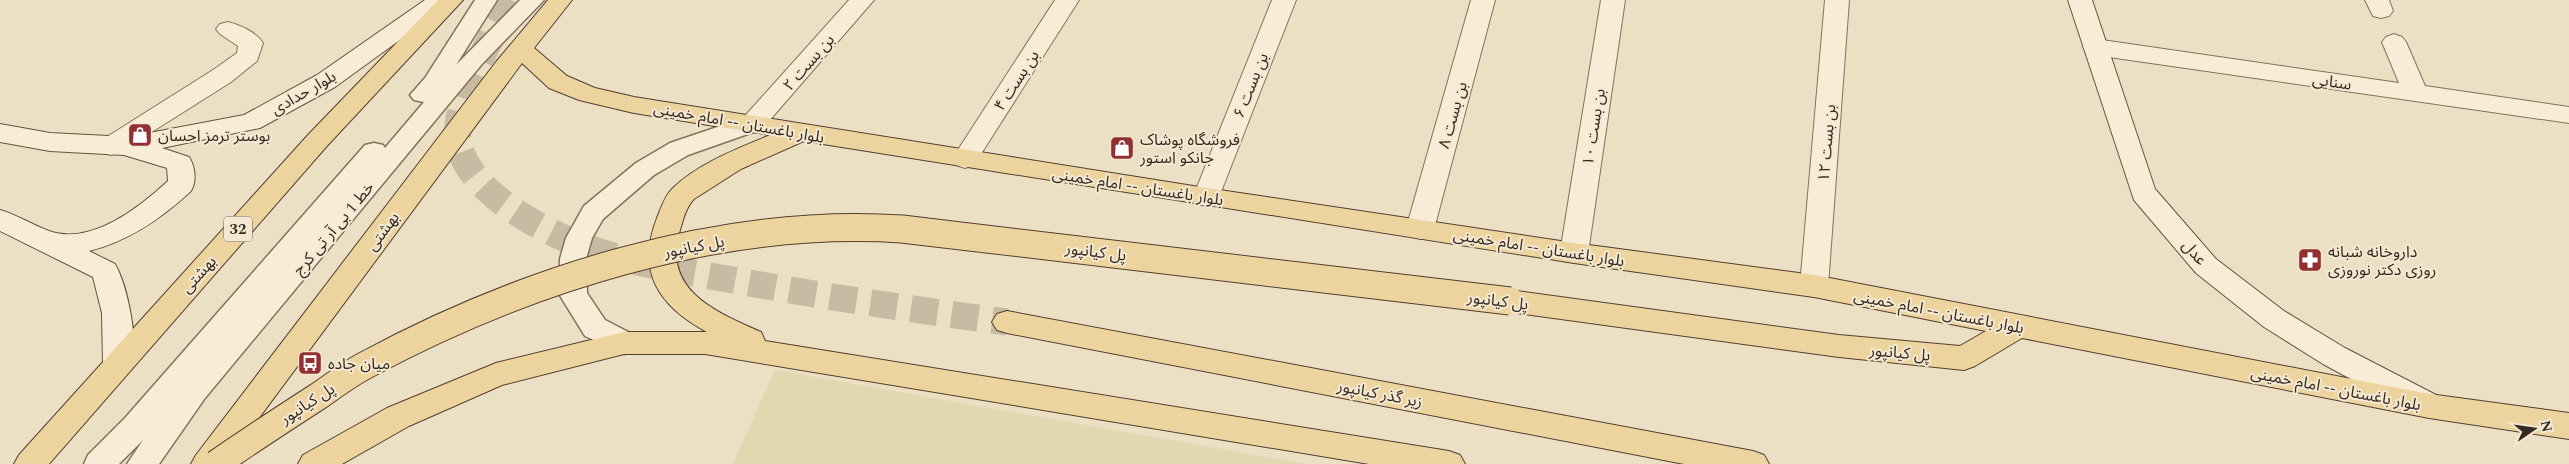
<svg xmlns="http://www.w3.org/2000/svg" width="2569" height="464" viewBox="0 0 2569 464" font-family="Spectral,'Noto Sans Arabic',serif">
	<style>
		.farmland { fill: #e1d8b2 }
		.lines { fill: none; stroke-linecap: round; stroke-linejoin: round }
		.primary-tunnel { stroke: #c7bba3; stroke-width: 27; stroke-dasharray: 27 14; stroke-linecap: butt }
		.lane-casing { stroke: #85715c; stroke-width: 3 }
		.street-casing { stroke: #85715c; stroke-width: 2 }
		.secondary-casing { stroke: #67523f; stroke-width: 2 }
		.primary-casing { stroke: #533f30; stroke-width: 2 }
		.lane { fill: #f7edd7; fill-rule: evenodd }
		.street { fill: #f7edd7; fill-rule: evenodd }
		.secondary { fill: #f7edd7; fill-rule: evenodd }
		.primary { fill: #edd39e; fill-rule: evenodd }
		.primary-bridge-casing { stroke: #533f30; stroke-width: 29; stroke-linecap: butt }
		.primary-bridge { stroke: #edd39e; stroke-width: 27 }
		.labels { text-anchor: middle; stroke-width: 4; stroke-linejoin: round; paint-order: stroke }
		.shield { fill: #f3e9d3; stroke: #6f6355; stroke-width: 1 }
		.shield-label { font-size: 15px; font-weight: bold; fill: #36291f }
		.street-label { font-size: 16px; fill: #36291f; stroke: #f3e9d3 }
		.poi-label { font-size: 16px; fill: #36291f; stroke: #f3e9d3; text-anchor: start }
	</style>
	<rect width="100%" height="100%" fill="#ebdfc4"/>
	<path class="farmland" d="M775 370 1300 463 1306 464H733Z"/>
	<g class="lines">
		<path class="primary-tunnel" d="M511 0C494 32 453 104 458 140 466 194 548 234 594 250 640 265 690 272 738 281 827 297 917 310 1007 322"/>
		<defs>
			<g id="lane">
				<path d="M475 0H497L456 65 520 0H544L482 64 205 398 159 464H127L143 440 119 464H84L88 455 125 418 365 145 374 143 383 145 385 148 424 102 414 100 410 95 425 78Z"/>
				<path d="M753 115 762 117 765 123 762 129 688 155 654 175 603 219 592 238 586 259 587 293 605 320 634 335 638 343 634 351 624 354 585 336 559 294 560 259 566 238 584 206 636 163 670 143Z"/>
			</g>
			<g id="street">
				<path d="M849 0H874L762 129 753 131 744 129 740 123 744 117Z"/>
				<path d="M1055 0H1079L974 165 965 168 956 165 952 159Z"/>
				<path d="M1272 0H1296L1219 197 1215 204 1206 206 1197 204 1193 197Z"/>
				<path d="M1471 0H1495L1434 229 1430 236 1420 239 1410 236 1406 229Z"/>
				<path d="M1601 0H1625L1588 253 1584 260 1574 263 1564 260 1560 253Z"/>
				<path d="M1825 0H1849L1828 286 1824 294 1814 297 1804 294 1800 286Z"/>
				<path d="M2365 0H2389L2393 11 2389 16 2381 18 2373 16Z"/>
				<path d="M228 22C240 25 256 32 263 43L257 61 231 82 120 152 111 155 102 152 98 146 102 140 213 70 237 53 238 46 220 34 216 29 220 24Z"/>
				<path d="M2394 34 2402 37 2406 42 2425 86 2569 107V123L2095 55 2086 52 2083 47 2086 42 2095 39 2399 83 2382 42 2386 37Z"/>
			</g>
			<g id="secondary">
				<path d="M425 0H452L448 5 335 87 260 128 162 148 189 157C195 166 197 181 191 191 162 218 129 241 89 251L115 264C128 287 141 349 129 372L118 376 107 372 103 364 102 313 93 277 0 231V210C17 215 33 225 49 231 91 246 140 207 168 181L167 168 124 155 50 151 0 142V124L50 133 128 137 244 115 317 75Z"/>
				<path d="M2068 0H2092L2155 189 2216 259 2284 311 2345 348 2438 396 2442 405 2438 414 2427 417 2416 414 2323 364 2264 327 2196 273 2134 200Z"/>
			</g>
			<g id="primary">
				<path d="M438 0H463L326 147 49 464H14L19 455 308 135Z"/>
				<path d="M548 0H572L534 48 567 76 595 88 634 97 1206 188 1574 243 1814 275 2429 394 2569 413V439L2429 418 2022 338 1975 366 1964 370 1839 357 1510 312 1500 309 1496 301 1500 293 1510 290 1839 335 1960 346 1986 331 1814 297 1574 263 804 141 741 169 694 199C686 207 683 220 680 230 661 290 716 312 761 332L765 341 1449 451 1460 455 1465 464H1369L705 354H624L502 385 409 426 342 464H298L303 455 387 408 496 363 624 332H707C658 306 636 271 657 218 661 208 665 195 673 188 699 163 737 149 770 135L634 113 579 100 549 88 522 63 225 464H191L196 455 496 62Z"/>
				<path d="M1007 311 1753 451 1764 455 1769 464H1684L1007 333 997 330 992 322 997 314Z"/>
			</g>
		</defs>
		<use href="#lane" class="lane-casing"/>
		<use href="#street" class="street-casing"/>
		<use href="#secondary" class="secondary-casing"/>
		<use href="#primary" class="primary-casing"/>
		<use href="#lane" class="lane"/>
		<use href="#street" class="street"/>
		<use href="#secondary" class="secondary"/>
		<use href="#primary" class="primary"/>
		<defs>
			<path id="primary-bridge" d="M216 464C249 441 283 419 317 397 332 387 347 375 364 366 523 280 720 217 902 229L1510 301"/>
		</defs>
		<use href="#primary-bridge" class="primary-bridge-casing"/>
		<use href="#primary-bridge" class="primary-bridge"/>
	</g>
	<defs>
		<symbol id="shop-square" viewBox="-11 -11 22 22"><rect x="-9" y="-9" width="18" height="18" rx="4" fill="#912f32" stroke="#f3e9d3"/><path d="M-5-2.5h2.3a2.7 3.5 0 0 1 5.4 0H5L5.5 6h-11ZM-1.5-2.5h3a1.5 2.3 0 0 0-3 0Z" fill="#fff"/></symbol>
		<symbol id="pharmacy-square" viewBox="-11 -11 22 22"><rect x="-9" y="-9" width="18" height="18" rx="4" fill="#912f32" stroke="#f3e9d3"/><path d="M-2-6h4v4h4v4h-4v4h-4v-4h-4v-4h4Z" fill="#fff"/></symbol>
		<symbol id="bus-square" viewBox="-11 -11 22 22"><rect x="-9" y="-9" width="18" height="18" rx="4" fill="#912f32" stroke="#f3e9d3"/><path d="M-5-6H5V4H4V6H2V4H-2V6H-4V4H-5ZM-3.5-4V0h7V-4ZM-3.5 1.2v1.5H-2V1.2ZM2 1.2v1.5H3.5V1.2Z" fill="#fff"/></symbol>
	</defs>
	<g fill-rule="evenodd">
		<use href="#shop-square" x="126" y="121" width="28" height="28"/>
		<use href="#shop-square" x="1108" y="134" width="28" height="28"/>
		<use href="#pharmacy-square" x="2296" y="246" width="28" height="28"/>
		<use href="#bus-square" x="296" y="349" width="28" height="28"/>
	</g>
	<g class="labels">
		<rect class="shield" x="224" y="216.5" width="28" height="25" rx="4"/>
		<g class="shield-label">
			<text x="238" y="234">32</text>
		</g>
		<g class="street-label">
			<text transform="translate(808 62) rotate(-49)" y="6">بن بست ۲</text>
			<text transform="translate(1016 80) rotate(-57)" y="6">بن بست ۴</text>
			<text transform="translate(2332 81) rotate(8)" y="6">سنایی</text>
			<text transform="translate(1250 85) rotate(-68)" y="6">بن بست ۶</text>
			<text transform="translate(303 92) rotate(-30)" y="6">بلوار حدادی</text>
			<text transform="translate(1452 115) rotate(-74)" y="6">بن بست ۸</text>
			<text transform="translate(739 122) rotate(10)" y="6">بلوار باغستان -- امام خمینی</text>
			<text transform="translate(1593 127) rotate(-81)" y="6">بن بست ۱۰</text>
			<text transform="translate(1826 143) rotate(-85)" y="6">بن بست ۱۲</text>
			<text transform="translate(1138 186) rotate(9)" y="6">بلوار باغستان -- امام خمینی</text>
			<text transform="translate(333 228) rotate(-50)" y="6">خط 1 بی آر تی کرج</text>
			<text transform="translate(382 231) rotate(-53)" y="6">بهشتى</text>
			<text transform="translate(694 246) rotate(-11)" y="6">پل کیانپور</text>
			<text transform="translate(1539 247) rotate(9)" y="6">بلوار باغستان -- امام خمینی</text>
			<text transform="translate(1096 251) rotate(7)" y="6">پل کیانپور</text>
			<text transform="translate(2195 252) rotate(48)" y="6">عدل</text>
			<text transform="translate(198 274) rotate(-48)" y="6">بهشتی</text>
			<text transform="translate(1498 300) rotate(7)" y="6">پل کیانپور</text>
			<text transform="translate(1939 311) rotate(11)" y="6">بلوار باغستان -- امام خمینی</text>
			<text transform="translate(1900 352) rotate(5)" y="6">پل کیانپور</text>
			<text transform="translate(2336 388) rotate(11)" y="6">بلوار باغستان -- امام خمینی</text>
			<text transform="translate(1380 393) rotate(11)" y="6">زیر گذر کیانپور</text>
			<text transform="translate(307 403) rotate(-33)" y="6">پل کیانپور</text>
		</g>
		<g class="poi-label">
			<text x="158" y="141">بوستر ترمز احسان</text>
			<text x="1140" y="145">فروشگاه پوشاک<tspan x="1140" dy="18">جانکو استور</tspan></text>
			<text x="2328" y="257">داروخانه شبانه<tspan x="2328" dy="18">روزی دکتر نوروزی</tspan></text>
			<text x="328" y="369">میان جاده</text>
		</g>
	</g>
	<g transform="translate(2534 429) rotate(77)" stroke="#f3e9d3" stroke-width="4" paint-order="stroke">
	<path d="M0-4L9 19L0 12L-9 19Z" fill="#36291f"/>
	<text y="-8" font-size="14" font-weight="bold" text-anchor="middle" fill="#36291f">N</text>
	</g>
</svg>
